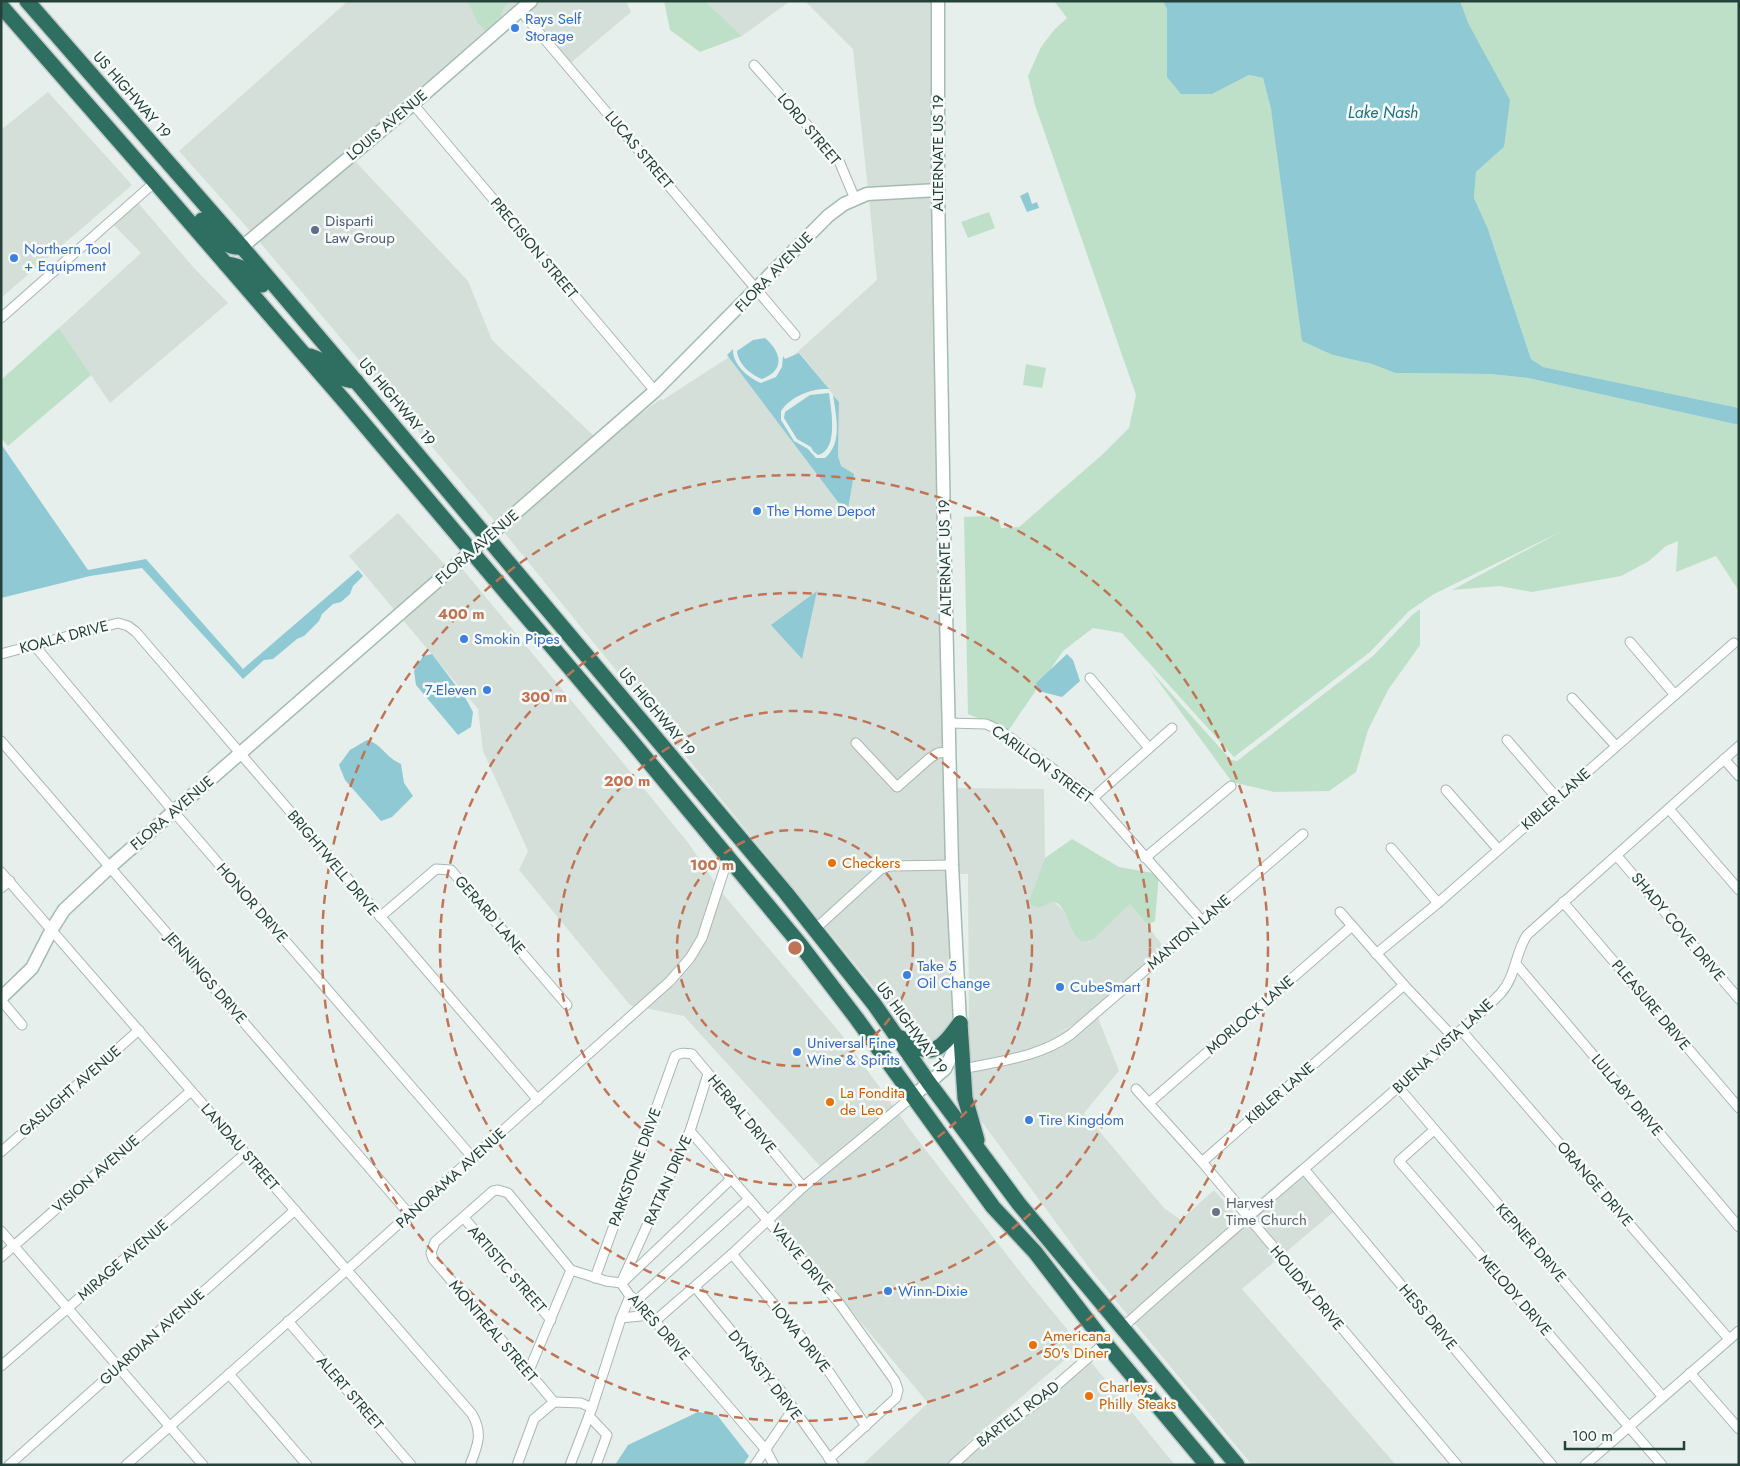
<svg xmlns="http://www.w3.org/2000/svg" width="1740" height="1466" viewBox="0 0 1740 1466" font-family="Jost,sans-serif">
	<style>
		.built { fill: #d4dfda; fill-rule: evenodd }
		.green { fill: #bfe0c8 }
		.water { fill: #8ec9d4 }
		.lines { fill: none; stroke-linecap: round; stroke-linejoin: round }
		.street-casing { stroke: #a8b8b2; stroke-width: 11 }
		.secondary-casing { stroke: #a4bbb3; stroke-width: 15 }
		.highway-casing { stroke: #c2cac8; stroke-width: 18 }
		.street { stroke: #fff; stroke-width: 9 }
		.secondary { stroke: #fff; stroke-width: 12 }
		.highway { stroke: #2f6f62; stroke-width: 15 }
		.ring { fill: none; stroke: #c07456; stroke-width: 2.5; stroke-dasharray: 9 6 }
		.shop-dot { fill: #3f7fe0; stroke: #f7fbf9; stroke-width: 2 }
		.service-dot { fill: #5c6f8a; stroke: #f7fbf9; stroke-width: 2 }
		.food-dot { fill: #e8710a; stroke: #f7fbf9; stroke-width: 2 }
		.worship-dot { fill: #6b7280; stroke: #f7fbf9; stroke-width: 2 }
		.labels { text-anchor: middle; stroke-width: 5; stroke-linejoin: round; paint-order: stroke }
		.shop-label { font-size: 15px; fill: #366cbe; stroke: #f7fbf9; text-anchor: start }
		.street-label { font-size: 15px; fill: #24423a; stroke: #f7fbf9 }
		.service-label { font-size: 15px; fill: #4e5e75; stroke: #f7fbf9; text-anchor: start }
		.food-label { font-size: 15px; fill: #c56008; stroke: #f7fbf9; text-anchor: start }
		.worship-label { font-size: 15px; fill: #5b616d; stroke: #f7fbf9; text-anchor: start }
		.water-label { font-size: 16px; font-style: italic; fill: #1c6f80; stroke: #f7fbf9 }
		.centre { fill: #c07456; stroke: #f7fbf9; stroke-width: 2.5 }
		.ring-label { font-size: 15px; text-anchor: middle; font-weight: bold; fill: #c07456; stroke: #f7fbf9; stroke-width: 5; stroke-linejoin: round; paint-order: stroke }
	</style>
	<rect width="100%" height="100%" fill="#e6efeb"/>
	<g class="built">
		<path d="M348 1H467L477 22 502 11 510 1H524L410 101 252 233 179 151Z"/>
		<path d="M538 1H626L631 12 567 66 523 14Z"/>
		<path d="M705 1H790L742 36Z"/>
		<path d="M805 1H934V185L868 189 853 49Z"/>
		<path d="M48 92 132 185 1 298V130Z"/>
		<path d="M354 160 468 281 492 340 595 437 497 524 258 240Z"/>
		<path d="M934 194 955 1021 942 1039 931 1044H920L503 531 618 430 661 399 663 400 729 357 847 514 838 456 839 402 800 353 793 356 877 280 869 198Z"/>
		<path d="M138 203 194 268 228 303 110 403 59 328 141 253 114 225Z"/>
		<path d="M398 513 447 567 455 560 624 764 689 844 722 893 841 1034 914 1135 1024 1277 1081 1346 965 1445 970 1451 1090 1361 1175 1465H862L928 1403 769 1212 820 1166 684 1016 630 1005 519 870 528 851 483 751 478 709 349 556Z"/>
		<path d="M955 788 1044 789 1045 858 1028 903 1053 901 1064 911 1074 934 1089 942 1094 939 1130 904 1164 947 1096 1013 1050 1037 1097 1015 1119 1071 1084 1113 1164 1208 1181 1220 1214 1190 1238 1217 1299 1165 1337 1209 1242 1289 1396 1465H1252L1093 1273 971 1107 969 1098ZM959 874H968L969 1049Z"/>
	</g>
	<g class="green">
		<path d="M467 1H510L502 11 500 22 487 33 477 22Z"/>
		<path d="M664 1H705L742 36 700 52 670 30Z"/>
		<path d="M1054 1H1163L1212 94 1249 75 1263 78 1333 355 1372 364 1395 373 1490 374 1528 378 1739 425V591L1716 556 1676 572 1678 541 1666 546 1649 561 1621 576 1532 592 1500 586 1452 590 1564 530 1434 594 1409 611 1370 652 1234 757 1122 633 1093 628 1063 651 1008 731 968 714 964 517 983 516 999 519 1001 528 1019 527 1103 454 1129 428 1136 395 1035 105 1028 76 1041 47 1054 30 1067 18Z"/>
		<path d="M1460 1H1739V408L1543 367 1531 359 1488 229 1474 198 1476 172 1504 147Z"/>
		<path d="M989 212 995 228 968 238 961 222Z"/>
		<path d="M59 328 91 375 8 446 1 438V380Z"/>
		<path d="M1026 364 1046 368 1042 388 1023 385Z"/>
		<path d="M1420 609V645L1388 690 1368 730 1356 772 1329 791 1274 792 1232 782 1150 670 1231 760 1237 761 1373 656 1412 615Z"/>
		<path d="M1072 839 1119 867 1159 874 1155 921 1147 925 1130 904 1094 939C1070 952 1071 911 1057 903 1051 899 1045 907 1039 907 1035 907 1031 905 1028 903L1045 858Z"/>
	</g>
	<g class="water">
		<path d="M1163 1H1460L1468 23 1510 100 1504 147 1476 172 1474 198 1488 229 1531 359 1543 367 1739 408V425L1528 378 1490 374 1395 373 1372 364 1333 355 1302 341 1271 109 1263 78 1249 75 1212 94H1181L1167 77V9Z"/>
		<path d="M1028 192 1032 204 1037 202 1039 208 1027 212 1020 196Z"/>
		<path d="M765 338C782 353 785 370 762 379 751 375 738 364 737 351L753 340Z"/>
		<path d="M733 349C732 364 748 378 761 383L776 377 782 367 783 356 785 359 799 353 829 389C812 388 791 396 781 411V420L794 441 808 449 816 458H825C843 443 836 415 833 395L839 402 838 456 841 466 854 474 847 514 727 355Z"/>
		<path d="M829 393C831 409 839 450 818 455L813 451 811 447 797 439 784 418 785 412 810 395Z"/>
		<path d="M1 444 88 570 146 559 243 669 358 570 363 576 353 586 350 594 341 602 333 604 322 614 319 621 304 636 297 639 273 659 264 660 243 679 142 568 90 576 1 598Z"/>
		<path d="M817 591 802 659 771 625Z"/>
		<path d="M432 654 466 699 473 712 471 727 458 735 416 685 414 671 423 656Z"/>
		<path d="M1067 654 1073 660 1080 681 1062 697 1039 691 1036 683Z"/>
		<path d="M367 740C382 744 385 757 401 764L404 783 413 796 392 817 381 821 345 780 339 765 350 750Z"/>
		<path d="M698 1412 717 1415 749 1456 743 1465H615L628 1445Z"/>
	</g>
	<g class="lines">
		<defs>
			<g id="street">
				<path d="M520 10 795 335"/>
				<path d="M754 65 839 161 855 199"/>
				<path d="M413 104 655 391"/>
				<path d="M1 318 155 182"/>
				<path d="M1630 642 1675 695"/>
				<path d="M34 645 174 812 473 1158"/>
				<path d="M1 654 118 623 128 626 136 632 538 1100"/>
				<path d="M1090 678 1149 748"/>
				<path d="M1572 698 1616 746"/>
				<path d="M949 723 986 724 1001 731 1093 798 1202 921"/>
				<path d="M1507 740 1557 798"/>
				<path d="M1 741 410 1215"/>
				<path d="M856 743 897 787 930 758 938 753 949 752"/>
				<path d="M1724 759 1739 776"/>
				<path d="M1446 790 1498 849"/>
				<path d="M1093 798 1172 728"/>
				<path d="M1669 809 1739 890"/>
				<path d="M1391 848 1438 903"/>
				<path d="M1617 856 1739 999"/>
				<path d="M1145 858 1231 786"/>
				<path d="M1 872 472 1414C483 1433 478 1445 470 1465"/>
				<path d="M1 888 10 881"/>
				<path d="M1563 902 1739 1108"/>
				<path d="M1340 912 1404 985 1453 1037"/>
				<path d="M380 917 436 869 451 870 567 1005"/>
				<path d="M815 929 881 869 890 866 952 865"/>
				<path d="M1376 954 1438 903 1734 643"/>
				<path d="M1516 964 1739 1227"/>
				<path d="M1 1000 22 1025"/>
				<path d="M1461 1030 1729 1339"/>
				<path d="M963 1069C1000 1061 1039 1057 1070 1035L1303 834"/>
				<path d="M1399 1088 1663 1397"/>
				<path d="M1136 1089 1202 1162 1457 1465"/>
				<path d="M1149 1103 1352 926"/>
				<path d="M1434 1130 1399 1161 1662 1465"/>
				<path d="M690 1131 839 1303 895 1381 898 1390 896 1398 829 1459"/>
				<path d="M1 1152 139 1030"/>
				<path d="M1202 1162 1404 985"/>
				<path d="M1304 1169 1552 1465"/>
				<path d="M464 1218 551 1320"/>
				<path d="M1 1231 203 1465"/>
				<path d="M732 1254 823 1363 866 1426"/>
				<path d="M1 1257 191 1091"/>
				<path d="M595 1278 675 1056C681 1052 685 1053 692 1054L803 1187"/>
				<path d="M625 1280 731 1179"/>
				<path d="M621 1283 690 1131 708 1074"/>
				<path d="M695 1287 781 1391 834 1465"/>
				<path d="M637 1300 749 1199"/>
				<path d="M621 1318 650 1315"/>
				<path d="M288 1321 411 1465"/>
				<path d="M655 1321 732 1254 803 1187 912 1097"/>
				<path d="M1122 1328C1199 1258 1279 1191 1358 1122 1391 1094 1422 1066 1454 1037 1469 1022 1487 1008 1501 993 1516 976 1515 953 1527 935L1739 746"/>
				<path d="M1 1366 245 1154"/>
				<path d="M528 1373 571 1270"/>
				<path d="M1690 1373 1739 1429"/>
				<path d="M229 1374 307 1465"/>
				<path d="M554 1402 433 1259 431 1253 435 1242 493 1191 498 1190 508 1193 571 1270 606 1281 621 1283 630 1296 637 1300 655 1321 766 1450 774 1465"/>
				<path d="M589 1416 607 1435 596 1465"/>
				<path d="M9 1465 295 1210"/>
				<path d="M126 1465 348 1269 670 981 690 958 702 938 728 858"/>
				<path d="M517 1465 534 1419 554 1402 581 1403 592 1408"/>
				<path d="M570 1465 592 1408 621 1318 630 1296"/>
				<path d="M755 1465 793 1409"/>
				<path d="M953 1465 979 1441 1007 1422 1034 1405 1105 1343"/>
				<path d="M1585 1465 1739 1331"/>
			</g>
			<g id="secondary">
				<path d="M242 247 413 104 531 1"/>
				<path d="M1 998 32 968 52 929 64 910 110 867 655 391 828 216 844 204 867 194 938 190"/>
				<path d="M912 1097 945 1069 954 1050 960 1023 952 865 944 527 938 190V1"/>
			</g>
			<g id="highway">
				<path d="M27 1 242 247 333 354 786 893 874 1004 929 1083 1019 1204 1237 1465"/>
				<path d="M1 6 155 182 347 404 624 732 799 943 857 1019 993 1207 1035 1252 1105 1343 1207 1465"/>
				<path d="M202 220C213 233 224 249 242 247"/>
				<path d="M226 264C245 267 250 271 262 285"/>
				<path d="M310 356C315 358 321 360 325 363 339 374 336 379 356 381"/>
				<path d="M960 1023 965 1098 977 1140"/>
				<path d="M901 1038C933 1060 940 1050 960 1023"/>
			</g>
		</defs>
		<use href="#street" class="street-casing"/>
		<use href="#secondary" class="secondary-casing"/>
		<use href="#highway" class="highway-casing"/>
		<use href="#street" class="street"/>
		<use href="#secondary" class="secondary"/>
		<use href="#highway" class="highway"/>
	</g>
	<g class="ring">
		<circle cx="795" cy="948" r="118"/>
		<circle cx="795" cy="948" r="237"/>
		<circle cx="795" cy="948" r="355"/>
		<circle cx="795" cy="948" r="473"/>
	</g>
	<g class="shop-dot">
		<circle cx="515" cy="28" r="5"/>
		<circle cx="14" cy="258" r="5"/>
		<circle cx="757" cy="511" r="5"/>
		<circle cx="464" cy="639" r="5"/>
		<circle cx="487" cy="690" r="5"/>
		<circle cx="907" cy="975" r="5"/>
		<circle cx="1060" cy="987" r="5"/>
		<circle cx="797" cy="1052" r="5"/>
		<circle cx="1029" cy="1120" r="5"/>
		<circle cx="888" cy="1291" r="5"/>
	</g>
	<circle class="service-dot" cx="315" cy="230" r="5"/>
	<g class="food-dot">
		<circle cx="832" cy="863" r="5"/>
		<circle cx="830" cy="1102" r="5"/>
		<circle cx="1033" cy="1345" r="5"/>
		<circle cx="1089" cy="1396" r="5"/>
	</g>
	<circle class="worship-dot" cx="1216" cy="1212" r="5"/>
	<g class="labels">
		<g class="shop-label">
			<text x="525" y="24">Rays Self<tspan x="525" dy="17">Storage</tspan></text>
			<text x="24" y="254">Northern Tool<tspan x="24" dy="17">+ Equipment</tspan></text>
			<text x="767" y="516">The Home Depot</text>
			<text x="474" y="644">Smokin Pipes</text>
			<text x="477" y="695" text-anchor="end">7-Eleven</text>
			<text x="917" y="971">Take 5<tspan x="917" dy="17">Oil Change</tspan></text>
			<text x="1070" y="992">CubeSmart</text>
			<text x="807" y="1048">Universal Fine<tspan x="807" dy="17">Wine &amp; Spirits</tspan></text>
			<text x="1039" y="1125">Tire Kingdom</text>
			<text x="898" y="1296">Winn-Dixie</text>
		</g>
		<g class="street-label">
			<text transform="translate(132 95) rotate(49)" y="5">US HIGHWAY 19</text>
			<text transform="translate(387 125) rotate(-40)" y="5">LOUIS AVENUE</text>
			<text transform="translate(809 129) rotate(50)" y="5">LORD STREET</text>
			<text transform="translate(639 150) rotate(50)" y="5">LUCAS STREET</text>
			<text transform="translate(938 153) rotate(-90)" y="5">ALTERNATE US 19</text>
			<text transform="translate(534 248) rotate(50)" y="5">PRECISION STREET</text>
			<text transform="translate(774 272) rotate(-46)" y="5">FLORA AVENUE</text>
			<text transform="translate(397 402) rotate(50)" y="5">US HIGHWAY 19</text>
			<text transform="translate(477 547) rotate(-41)" y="5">FLORA AVENUE</text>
			<text transform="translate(945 558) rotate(-91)" y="5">ALTERNATE US 19</text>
			<text transform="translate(64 637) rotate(-15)" y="5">KOALA DRIVE</text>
			<text transform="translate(657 712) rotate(50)" y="5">US HIGHWAY 19</text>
			<text transform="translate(1042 764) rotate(36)" y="5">CARILLON STREET</text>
			<text transform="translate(1556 799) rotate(-41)" y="5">KIBLER LANE</text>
			<text transform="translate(172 813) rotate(-41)" y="5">FLORA AVENUE</text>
			<text transform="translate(333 863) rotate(50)" y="5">BRIGHTWELL DRIVE</text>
			<text transform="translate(252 903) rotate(49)" y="5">HONOR DRIVE</text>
			<text transform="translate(490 915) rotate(49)" y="5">GERARD LANE</text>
			<text transform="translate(1678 927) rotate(50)" y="5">SHADY COVE DRIVE</text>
			<text transform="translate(1189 932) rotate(-41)" y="5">MANTON LANE</text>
			<text transform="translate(206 978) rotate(49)" y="5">JENNINGS DRIVE</text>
			<text transform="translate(1651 1005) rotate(50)" y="5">PLEASURE DRIVE</text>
			<text transform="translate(1250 1015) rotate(-41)" y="5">MORLOCK LANE</text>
			<text transform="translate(912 1028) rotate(54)" y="5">US HIGHWAY 19</text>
			<text transform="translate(1443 1046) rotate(-43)" y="5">BUENA VISTA LANE</text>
			<text transform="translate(70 1091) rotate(-41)" y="5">GASLIGHT AVENUE</text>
			<text transform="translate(1280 1093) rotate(-41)" y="5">KIBLER LANE</text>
			<text transform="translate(1627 1095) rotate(50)" y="5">LULLABY DRIVE</text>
			<text transform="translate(742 1114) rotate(50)" y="5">HERBAL DRIVE</text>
			<text transform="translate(240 1147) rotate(49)" y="5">LANDAU STREET</text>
			<text transform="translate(635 1167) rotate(-70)" y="5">PARKSTONE DRIVE</text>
			<text transform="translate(96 1174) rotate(-41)" y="5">VISION AVENUE</text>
			<text transform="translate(451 1178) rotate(-42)" y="5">PANORAMA AVENUE</text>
			<text transform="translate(668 1180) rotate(-66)" y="5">RATTAN DRIVE</text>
			<text transform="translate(1595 1184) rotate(49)" y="5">ORANGE DRIVE</text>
			<text transform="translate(1531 1243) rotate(49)" y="5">KEPNER DRIVE</text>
			<text transform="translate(802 1259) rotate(50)" y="5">VALVE DRIVE</text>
			<text transform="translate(123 1260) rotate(-41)" y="5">MIRAGE AVENUE</text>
			<text transform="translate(507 1269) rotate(49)" y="5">ARTISTIC STREET</text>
			<text transform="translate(1307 1288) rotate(50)" y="5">HOLIDAY DRIVE</text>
			<text transform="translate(1515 1295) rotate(49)" y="5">MELODY DRIVE</text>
			<text transform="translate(1428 1317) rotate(50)" y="5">HESS DRIVE</text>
			<text transform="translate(659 1327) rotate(48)" y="5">AIRES DRIVE</text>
			<text transform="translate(493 1331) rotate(50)" y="5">MONTREAL STREET</text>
			<text transform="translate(152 1337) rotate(-42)" y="5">GUARDIAN AVENUE</text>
			<text transform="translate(801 1338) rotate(51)" y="5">IOWA DRIVE</text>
			<text transform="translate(765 1375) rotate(52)" y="5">DYNASTY DRIVE</text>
			<text transform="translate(350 1393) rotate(49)" y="5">ALERT STREET</text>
			<text transform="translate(1018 1414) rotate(-37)" y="5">BARTELT ROAD</text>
		</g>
		<g class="service-label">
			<text x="325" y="226">Disparti<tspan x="325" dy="17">Law Group</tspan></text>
		</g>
		<g class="food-label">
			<text x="842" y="868">Checkers</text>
			<text x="840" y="1098">La Fondita<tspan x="840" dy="17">de Leo</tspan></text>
			<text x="1043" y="1341">Americana<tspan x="1043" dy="17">50's Diner</tspan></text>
			<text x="1099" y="1392">Charleys<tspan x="1099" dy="17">Philly Steaks</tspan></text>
		</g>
		<g class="worship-label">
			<text x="1226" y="1208">Harvest<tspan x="1226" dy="17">Time Church</tspan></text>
		</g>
		<g class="water-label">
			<text x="1383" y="118">Lake Nash</text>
		</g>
	</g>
	<circle cx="795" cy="948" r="8" class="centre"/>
	<g class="ring-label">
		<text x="461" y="619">400 m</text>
		<text x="544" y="702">300 m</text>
		<text x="627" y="786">200 m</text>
		<text x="712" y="870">100 m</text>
	</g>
	<rect width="1740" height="1466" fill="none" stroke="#24423a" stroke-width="5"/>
	<path d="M1565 1441v8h119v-8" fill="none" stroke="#24423a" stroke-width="2.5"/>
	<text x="1572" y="1441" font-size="15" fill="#24423a" stroke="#f7fbf9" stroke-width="4" paint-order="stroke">100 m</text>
</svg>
